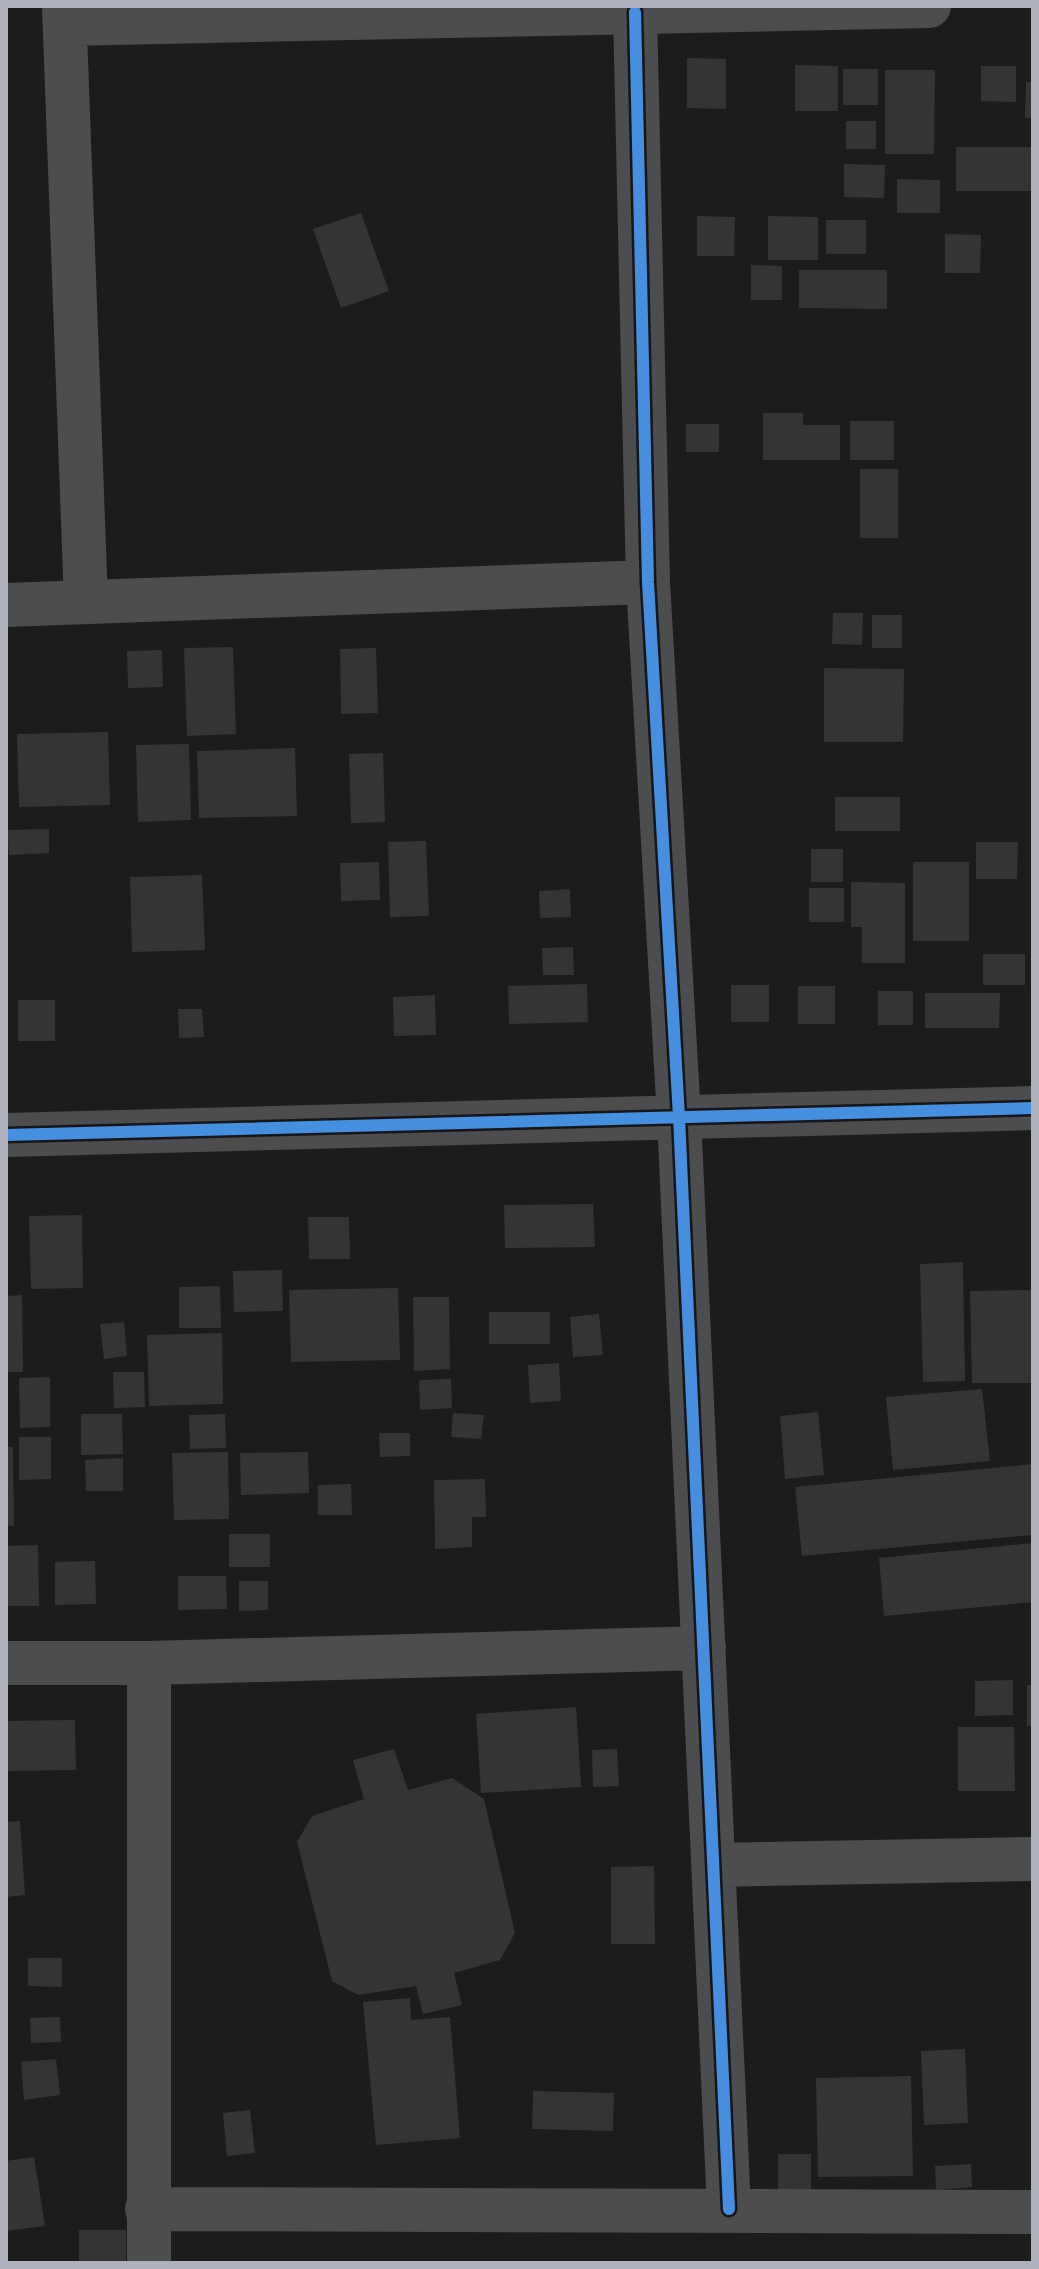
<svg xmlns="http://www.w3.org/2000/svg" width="1039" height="2269" font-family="Montserrat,sans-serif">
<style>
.building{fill:#343434}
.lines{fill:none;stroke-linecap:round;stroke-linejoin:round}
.minor{stroke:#4c4d4e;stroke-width:44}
.cycleway-casing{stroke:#161618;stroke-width:17}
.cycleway{stroke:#468fdf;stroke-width:12}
</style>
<rect width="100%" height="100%" fill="#1c1c1c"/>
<path class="building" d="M 687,58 L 726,59 L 726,109 L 687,108 Z
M 795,65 L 838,66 L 838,111 L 795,111 Z
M 981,66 L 1016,66 L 1016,102 L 981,101 Z
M 843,69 L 878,69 L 878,105 L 843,105 Z
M 885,70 L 935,70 L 934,154 L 885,154 Z
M 1026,82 L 1033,82 L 1033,118 L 1025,118 Z
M 846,121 L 876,121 L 876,149 L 846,149 Z
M 956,147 L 1033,147 L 1033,191 L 956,191 Z
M 844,164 L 885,165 L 884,198 L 844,197 Z
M 897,179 L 940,180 L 940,213 L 897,213 Z
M 361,213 L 389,291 L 341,308 L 313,229 Z
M 697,216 L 735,217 L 734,256 L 697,256 Z
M 768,216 L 818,217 L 818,260 L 768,260 Z
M 826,220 L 866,220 L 866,254 L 826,254 Z
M 945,234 L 981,235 L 980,273 L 945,273 Z
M 751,265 L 782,266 L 782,300 L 751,300 Z
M 799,270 L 887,270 L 887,309 L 799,308 Z
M 763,413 L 803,413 L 803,425 L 840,425 L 840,460 L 763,460 Z
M 850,421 L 894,421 L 894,460 L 850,460 Z
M 686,424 L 719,424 L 719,452 L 686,452 Z
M 860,469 L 898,469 L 898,538 L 860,538 Z
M 833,613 L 863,613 L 862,645 L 832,644 Z
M 872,615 L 902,615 L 902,648 L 872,648 Z
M 233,647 L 236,734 L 187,736 L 184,648 Z
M 376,648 L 378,713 L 341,714 L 340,649 Z
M 162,650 L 163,687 L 128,688 L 127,651 Z
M 824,668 L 904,669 L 903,742 L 824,742 Z
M 108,732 L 110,805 L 19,807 L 17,734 Z
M 189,744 L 191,820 L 138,822 L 136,745 Z
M 295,748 L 297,816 L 199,818 L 197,751 Z
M 383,753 L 385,822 L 351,823 L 349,754 Z
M 835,797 L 900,797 L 900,831 L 835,831 Z
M 49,829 L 49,853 L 9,855 L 7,830 Z
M 426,841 L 429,916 L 390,917 L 388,842 Z
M 976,842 L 1018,842 L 1017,879 L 976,879 Z
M 811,849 L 843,849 L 843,882 L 811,882 Z
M 379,862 L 380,900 L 341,901 L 340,863 Z
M 913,862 L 969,862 L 969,941 L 913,941 Z
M 202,875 L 205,950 L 132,952 L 130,877 Z
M 851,882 L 905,883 L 905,963 L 862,963 L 862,927 L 851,927 Z
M 809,888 L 844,888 L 844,922 L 809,922 Z
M 570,889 L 571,917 L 540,918 L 539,891 Z
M 573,947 L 574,975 L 543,975 L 542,948 Z
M 983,954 L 1025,954 L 1025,985 L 983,985 Z
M 587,984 L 588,1022 L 509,1024 L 508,986 Z
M 731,985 L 769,985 L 769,1022 L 731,1022 Z
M 798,986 L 835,986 L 835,1024 L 798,1024 Z
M 878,991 L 913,991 L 913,1025 L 878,1025 Z
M 925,993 L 1000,993 L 999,1028 L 925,1028 Z
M 435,995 L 436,1035 L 394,1036 L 393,997 Z
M 18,1000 L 55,1000 L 55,1041 L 18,1041 Z
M 178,1009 L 202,1009 L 204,1037 L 179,1038 Z
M 593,1204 L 595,1247 L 505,1248 L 504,1205 Z
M 82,1215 L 83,1288 L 31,1289 L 29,1216 Z
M 308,1217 L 349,1217 L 350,1259 L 309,1259 Z
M 963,1262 L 965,1381 L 923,1382 L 920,1264 Z
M 282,1270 L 283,1311 L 234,1312 L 233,1271 Z
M 220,1286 L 221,1328 L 179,1328 L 179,1287 Z
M 398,1288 L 400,1360 L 291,1362 L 289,1290 Z
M 1033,1290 L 1033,1383 L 972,1383 L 970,1291 Z
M 22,1295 L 23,1372 L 6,1372 L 6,1296 Z
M 413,1297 L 449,1297 L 450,1369 L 414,1371 Z
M 489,1312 L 550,1312 L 550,1344 L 489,1344 Z
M 599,1314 L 603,1355 L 573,1357 L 570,1317 Z
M 124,1322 L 127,1356 L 104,1359 L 100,1324 Z
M 222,1333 L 223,1404 L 149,1406 L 147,1335 Z
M 559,1363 L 561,1401 L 530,1403 L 528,1365 Z
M 113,1372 L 144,1372 L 145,1407 L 114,1408 Z
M 50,1377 L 50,1427 L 20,1428 L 19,1378 Z
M 451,1379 L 452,1408 L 420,1410 L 419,1380 Z
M 982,1389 L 990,1461 L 893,1470 L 886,1397 Z
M 818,1412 L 824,1475 L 785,1479 L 780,1416 Z
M 453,1413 L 484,1415 L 481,1439 L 451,1437 Z
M 81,1414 L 122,1414 L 123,1454 L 81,1455 Z
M 225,1414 L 226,1448 L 190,1449 L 189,1415 Z
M 379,1433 L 410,1433 L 410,1456 L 380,1457 Z
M 19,1437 L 51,1437 L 51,1479 L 19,1480 Z
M 6,1447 L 13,1447 L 14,1526 L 6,1526 Z
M 228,1452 L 229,1519 L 174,1520 L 172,1453 Z
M 308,1452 L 309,1493 L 241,1495 L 240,1453 Z
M 123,1458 L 123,1491 L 86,1491 L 85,1460 Z
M 1033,1464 L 1033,1535 L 802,1556 L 795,1487 Z
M 485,1479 L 486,1517 L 472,1517 L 472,1547 L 435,1549 L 434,1480 Z
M 351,1484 L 352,1515 L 318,1515 L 318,1485 Z
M 229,1534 L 270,1534 L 270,1567 L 229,1567 Z
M 1033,1543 L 1033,1602 L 884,1616 L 879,1558 Z
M 38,1545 L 39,1606 L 6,1606 L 6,1546 Z
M 95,1561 L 96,1604 L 55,1605 L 55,1562 Z
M 178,1576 L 226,1576 L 227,1609 L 178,1610 Z
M 239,1581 L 268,1581 L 268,1610 L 239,1611 Z
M 1013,1680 L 1013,1715 L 975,1716 L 975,1681 Z
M 1027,1685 L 1033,1685 L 1033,1726 L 1027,1726 Z
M 576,1707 L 581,1787 L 481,1793 L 476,1714 Z
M 75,1720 L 76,1770 L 6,1771 L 6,1721 Z
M 958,1727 L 1014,1727 L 1015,1791 L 958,1791 Z
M 394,1749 L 408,1790 L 452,1778 L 484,1799 L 515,1933 L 500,1960 L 454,1973 L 462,2005 L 423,2014 L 416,1986 L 358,1995 L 332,1981 L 297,1842 L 312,1816 L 364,1799 L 353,1760 Z
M 617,1749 L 619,1786 L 593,1787 L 592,1750 Z
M 20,1821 L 25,1895 L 6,1897 L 6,1822 Z
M 654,1866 L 655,1944 L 611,1944 L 611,1867 Z
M 28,1958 L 62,1958 L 62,1987 L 28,1986 Z
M 410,1998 L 411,2020 L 450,2017 L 460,2138 L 376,2145 L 363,2002 Z
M 60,2017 L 61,2042 L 31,2043 L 30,2018 Z
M 965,2049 L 968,2123 L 924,2125 L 921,2051 Z
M 56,2059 L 60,2095 L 24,2100 L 21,2062 Z
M 911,2076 L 913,2176 L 818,2177 L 816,2078 Z
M 533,2091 L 614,2093 L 613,2131 L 532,2129 Z
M 250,2110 L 255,2153 L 227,2156 L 223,2113 Z
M 778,2154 L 811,2154 L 811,2193 L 778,2193 Z
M 34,2157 L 45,2226 L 6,2231 L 6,2161 Z
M 971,2164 L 972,2187 L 936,2190 L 935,2166 Z
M 79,2230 L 126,2230 L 126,2263 L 79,2263 Z"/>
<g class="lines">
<path class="minor" d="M 64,6 L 86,602
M 635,12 L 648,582 L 679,1117 L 729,2209
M 65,24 L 929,6
M 6,605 L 648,582
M 6,1135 L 1033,1108
M 6,1663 L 149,1663 L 704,1648
M 149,1663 L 149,2263
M 714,1865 L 1033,1859
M 147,2209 L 1033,2212"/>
<defs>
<path id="cycleway" d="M 635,12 L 648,582 L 679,1117 L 729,2209
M 6,1135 L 1033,1108"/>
</defs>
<use href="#cycleway" class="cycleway-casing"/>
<use href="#cycleway" class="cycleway"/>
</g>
<rect width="1039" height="2269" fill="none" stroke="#aeb1bb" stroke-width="16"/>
</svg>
